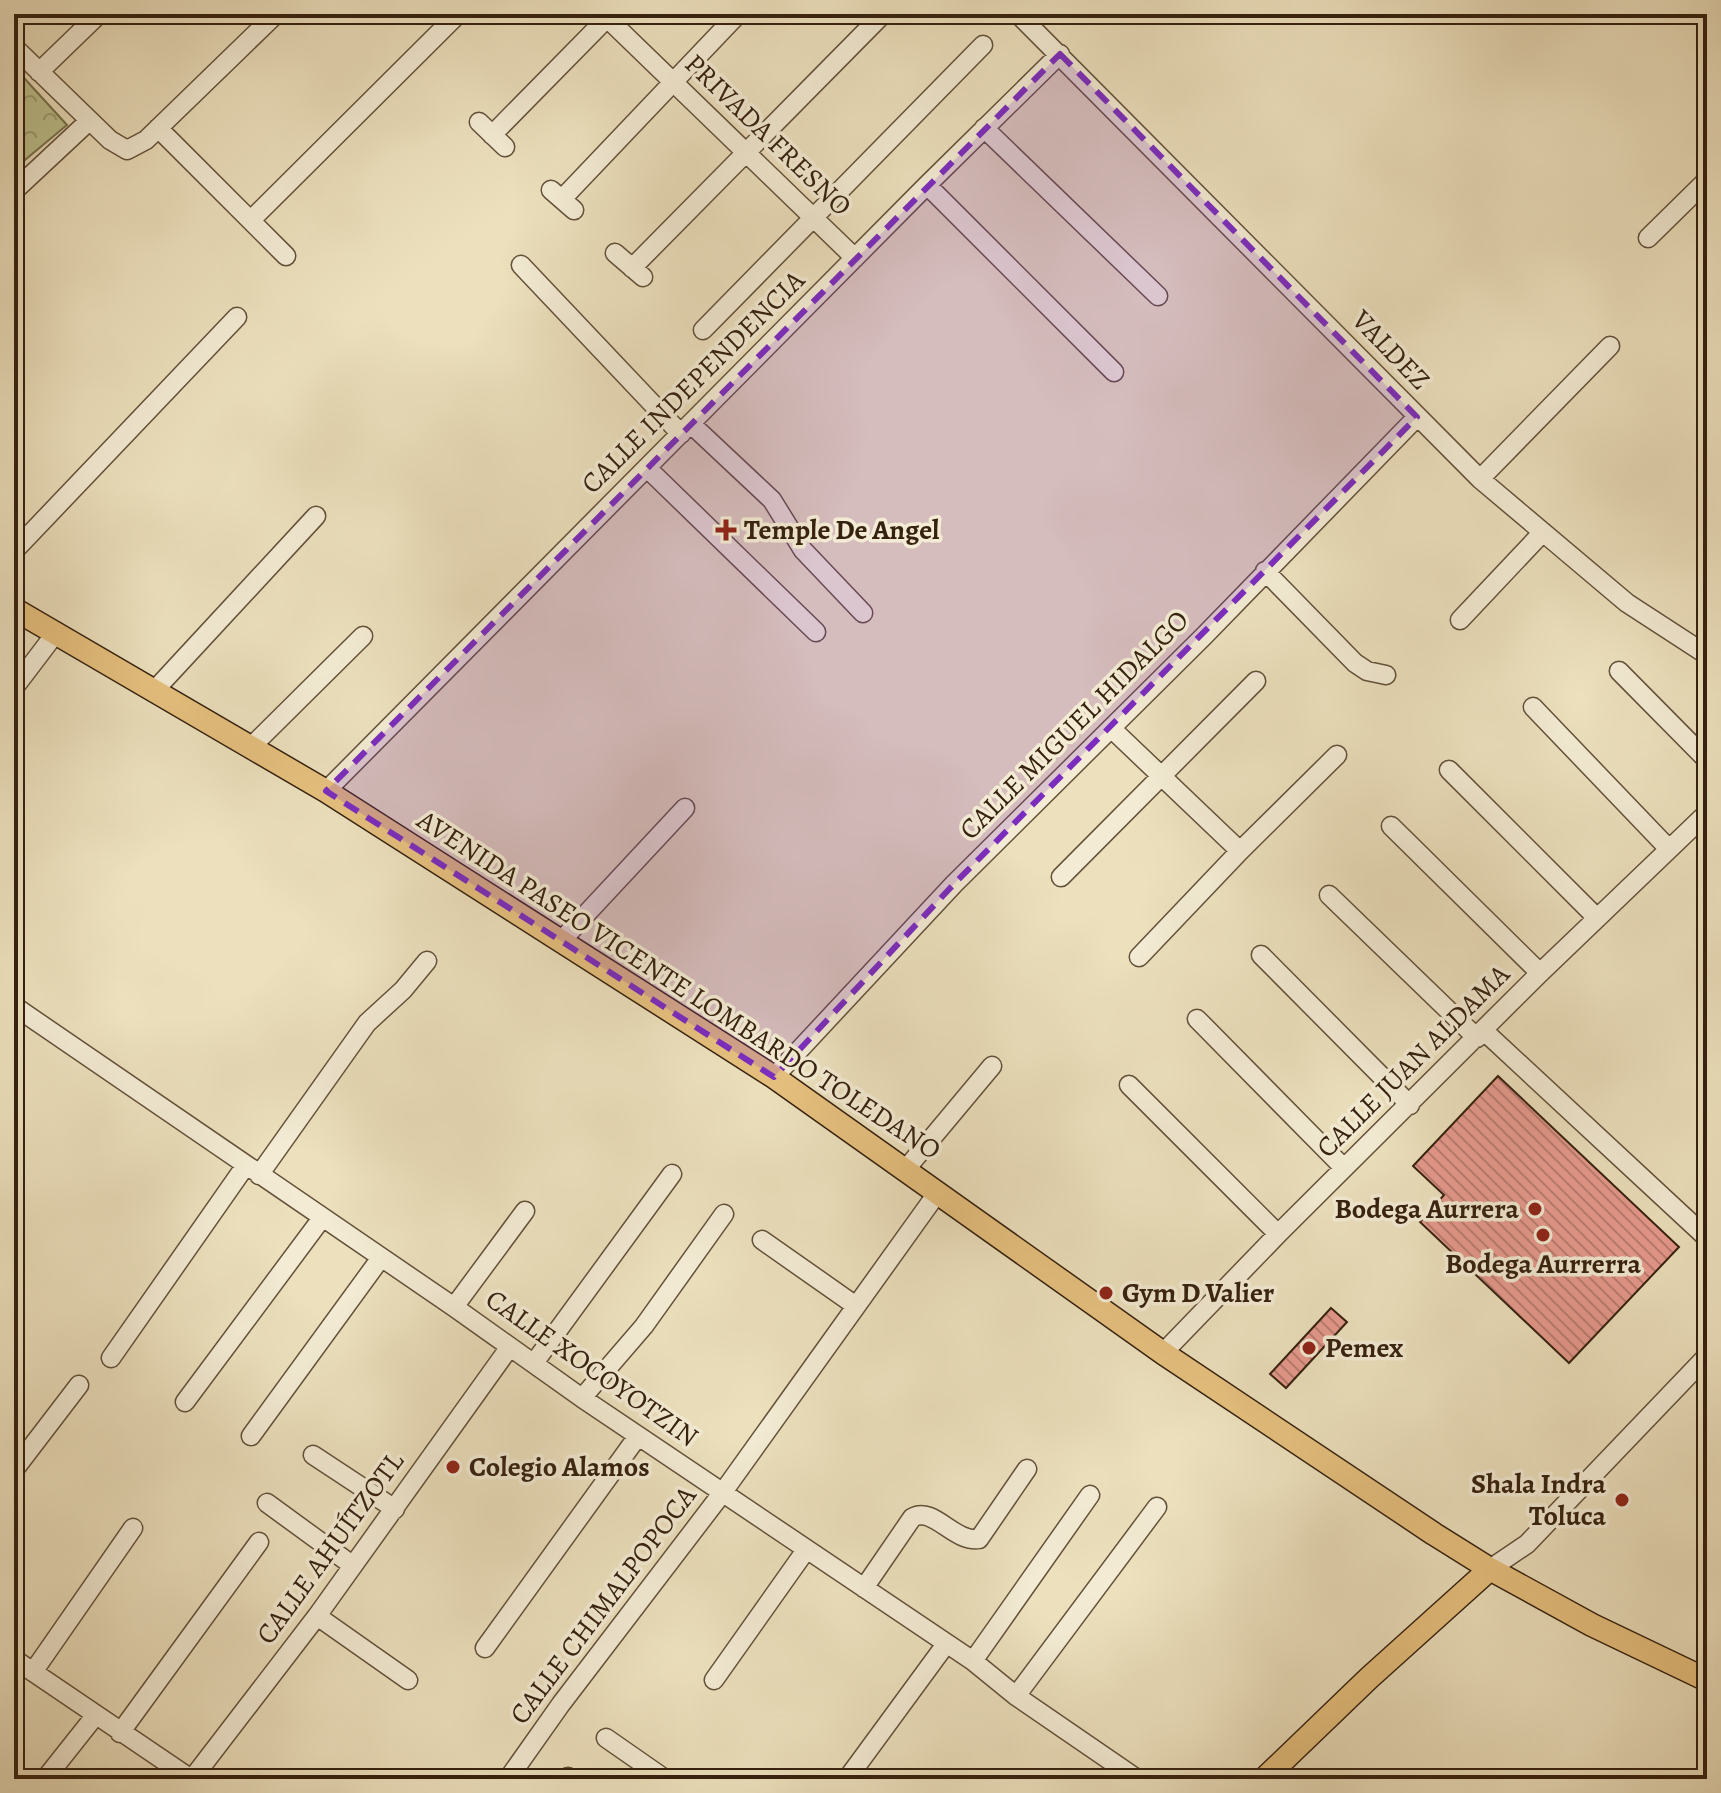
<svg xmlns="http://www.w3.org/2000/svg" width="1721" height="1793" font-family="Alegreya,serif">
<style>
.park{fill:url(#park-crowns);stroke:#78714e;stroke-width:2}
.building{fill:url(#building-back-hatch);stroke:#35210f;stroke-width:2}
.lines{fill:none;stroke-linecap:round;stroke-linejoin:round}
.minor-casing{stroke:#63513a;stroke-width:21}
.major-casing{stroke:#35210f;stroke-width:25}
.minor{stroke:#f3ebd4;stroke-width:18}
.major{stroke:#e6c07e;stroke-width:22}
.marked{fill:#7b2cbf;fill-opacity:0.2;stroke:#7b2cbf;stroke-width:6;stroke-dasharray:16 10;stroke-linejoin:round}
.poi-dot{fill:#8f2418;stroke:#f3ebd4;stroke-width:3}
.labels{text-anchor:middle;dominant-baseline:central;stroke-width:7;stroke-linejoin:round;paint-order:stroke}
.street-label{font-size:28px;fill:#35210f;stroke:#f3ebd4}
.poi-label{font-size:28px;font-weight:bold;fill:#35210f;stroke:#f3ebd4;text-anchor:start}
</style>
<defs>
<pattern id="park-crowns" width="20" height="18" patternUnits="userSpaceOnUse" patternTransform="scale(2)"><rect width="20" height="18" fill="#bcc18e"/><path d="M2 6a3 3 0 1 1 6 0M12 15a3 3 0 1 1 6 0" fill="none" stroke="#9a9c72"/></pattern>
<pattern id="building-back-hatch" width="6" height="6" patternUnits="userSpaceOnUse" patternTransform="scale(2)"><rect width="6" height="6" fill="#e79a8e"/><path d="M-1 5l2 2M0 0l6 6M5-1l2 2" fill="none" stroke="#bc7d72"/></pattern>
</defs>
<rect width="100%" height="100%" fill="#ece0bd"/>
<filter id="stains"><feTurbulence type="fractalNoise" baseFrequency=".0025" numOctaves="4"/><feColorMatrix values="0 0 0 0 .2 0 0 0 0 .09 0 0 0 0 .02 0 0 0 .5 -.17"/></filter>
<radialGradient id="worn" r=".72"><stop offset=".6" stop-color="#630" stop-opacity="0"/><stop offset="1" stop-color="#630" stop-opacity=".3"/></radialGradient>
<path class="park" d="M 14,67 L 67,125 L 14,169 Z"/>
<path class="building" d="M 1498,1076 L 1679,1247 L 1569,1363 L 1420,1222 L 1444,1195 L 1413,1166 Z
M 1331,1308 L 1347,1322 L 1286,1388 L 1270,1374 Z"/>
<g class="lines">
<defs>
<path id="minor" d="M 1018,14 L 1480,479 L 1627,603 L 1707,655
M 607,18 L 855,258
M 14,47 L 110,140 L 127,150 L 146,140 L 276,14
M 39,72 L 99,14
M 479,122 L 505,147
M 158,128 L 286,256
M 984,128 L 1158,296
M 492,135 L 611,14
M 927,185 L 1114,372
M 551,190 L 574,210
M 14,191 L 89,121
M 562,199 L 738,14
M 251,220 L 458,14
M 1648,238 L 1707,180
M 615,253 L 643,277
M 521,265 L 681,434
M 632,268 L 883,14
M 703,330 L 983,45
M 691,424 L 772,500 L 803,550 L 863,613
M 647,468 L 816,632
M 1480,479 L 1610,346
M 14,551 L 237,317
M 1265,571 L 1355,663 L 1367,671 L 1386,675
M 1460,620 L 1543,532
M 1619,671 L 1707,760
M 14,688 L 55,634
M 153,692 L 316,516
M 1533,707 L 1669,849
M 1111,728 L 1240,851
M 251,747 L 363,636
M 1449,770 L 1596,917
M 326,791 L 927,185 L 1060,54
M 1391,826 L 1540,973
M 1061,877 L 1256,681
M 1329,895 L 1477,1038
M 561,941 L 685,808
M 1261,955 L 1410,1105
M 1139,957 L 1240,851 L 1337,755
M 14,1006 L 454,1307 L 582,1398 L 973,1661 L 1016,1696 L 1137,1779
M 1197,1019 L 1344,1168
M 1484,1031 L 1707,1238
M 774,1077 L 954,884 L 1204,636 L 1417,417
M 1129,1085 L 1278,1234
M 906,1169 L 992,1066
M 259,1175 L 367,1023 L 403,990 L 427,961
M 762,1240 L 856,1306
M 454,1307 L 525,1211
M 1163,1353 L 1278,1234 L 1540,973 L 1707,813
M 111,1358 L 246,1165
M 534,1363 L 672,1174
M 582,1398 L 644,1326 L 724,1214
M 185,1402 L 322,1218
M 251,1436 L 380,1259
M 313,1455 L 395,1509
M 14,1470 L 79,1385
M 267,1503 L 352,1565
M 1490,1569 L 1527,1544 L 1707,1356
M 864,1588 L 912,1518 C 933,1505 954,1543 979,1539 L 1027,1469
M 317,1616 L 408,1680
M 485,1648 L 638,1436
M 14,1659 L 191,1779
M 973,1661 L 1090,1495
M 33,1672 L 133,1528
M 714,1680 L 806,1550
M 1016,1696 L 1157,1507
M 120,1733 L 259,1542
M 606,1738 L 665,1779
M 45,1779 L 95,1716
M 192,1779 L 317,1616 L 509,1348
M 508,1779 L 561,1704 L 723,1492 L 938,1192
M 566,1779 L 568,1777
M 847,1779 L 946,1644"/>
<path id="major" d="M 14,609 L 326,791 L 774,1077 L 1163,1353 L 1434,1534 L 1490,1569 L 1592,1625 L 1707,1680
M 1264,1779 L 1369,1678 L 1490,1569"/>
</defs>
<use href="#minor" class="minor-casing"/>
<use href="#major" class="major-casing"/>
<use href="#minor" class="minor"/>
<use href="#major" class="major"/>
</g>
<path class="marked" d="M 1060,54 L 1417,417 L 954,884 L 774,1077 L 326,791 Z"/>
<g class="poi-dot">
<path d="M722 518h8v8h8v8h-8v8h-8v-8h-8v-8h8z"/>
<circle cx="1535" cy="1209" r="8"/>
<circle cx="1543" cy="1235" r="8"/>
<circle cx="1106" cy="1293" r="8"/>
<circle cx="1309" cy="1348" r="8"/>
<circle cx="453" cy="1467" r="8"/>
<circle cx="1622" cy="1500" r="8"/>
</g>
<g class="labels">
<g class="street-label">
<text transform="translate(768 135) rotate(44)">PRIVADA FRESNO</text>
<text transform="translate(1391 350) rotate(46)">VALDEZ</text>
<text transform="translate(693 382) rotate(-45)">CALLE INDEPENDENCIA</text>
<text transform="translate(1074 725) rotate(-45)">CALLE MIGUEL HIDALGO</text>
<text transform="translate(679 985) rotate(33)">AVENIDA PASEO VICENTE LOMBARDO TOLEDANO</text>
<text transform="translate(1413 1061) rotate(-45)">CALLE JUAN ALDAMA</text>
<text transform="translate(592 1368) rotate(35)">CALLE XOCOYOTZIN</text>
<text transform="translate(330 1548) rotate(-54)">CALLE AHUÍTZOTL</text>
<text transform="translate(603 1605) rotate(-53)">CALLE CHIMALPOPOCA</text>
</g>
<g class="poi-label">
<text x="744" y="530">Temple De Angel</text>
<text x="1519" y="1209" text-anchor="end">Bodega Aurrera</text>
<text x="1543" y="1264" text-anchor="middle">Bodega Aurrerra</text>
<text x="1122" y="1293">Gym D Valier</text>
<text x="1325" y="1348">Pemex</text>
<text x="469" y="1467">Colegio Alamos</text>
<text x="1606" y="1484" text-anchor="end">Shala Indra<tspan x="1606" dy="32">Toluca</tspan></text>
</g>
</g>
<rect width="1721" height="1793" fill="none" stroke="#ece0bd" stroke-width="48"/>
<rect x="16" y="16" width="1689" height="1761" fill="none" stroke="#35210f" stroke-width="4"/>
<rect x="24" y="24" width="1673" height="1745" fill="none" stroke="#35210f" stroke-width="2"/>
<rect width="100%" height="100%" filter="url(#stains)"/>
<rect width="100%" height="100%" fill="url(#worn)"/>
</svg>
